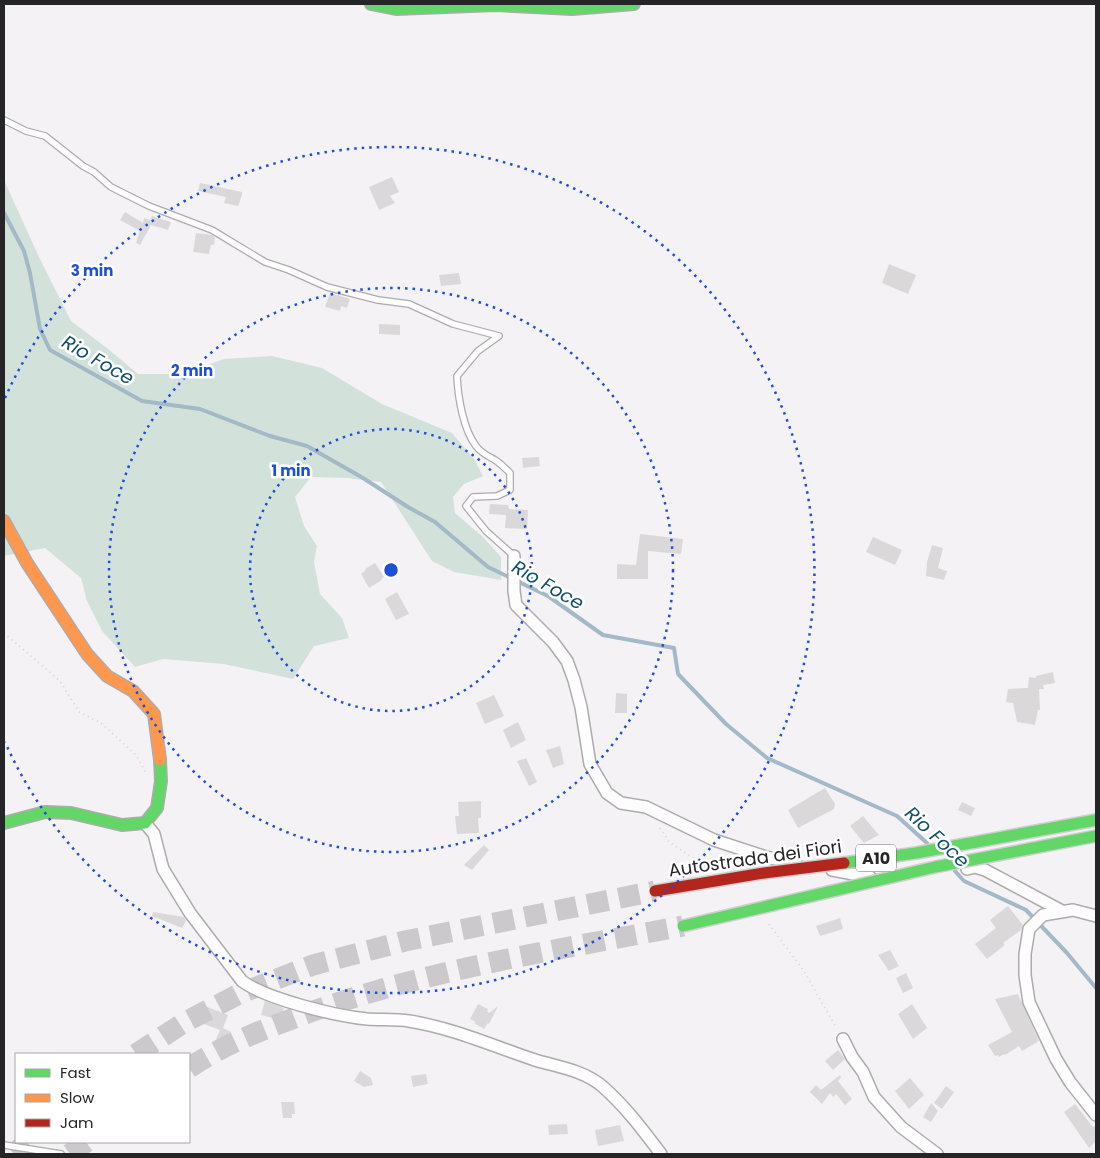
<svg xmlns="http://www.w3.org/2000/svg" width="1100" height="1158" font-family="Poppins,sans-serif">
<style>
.green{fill:#d2e2db}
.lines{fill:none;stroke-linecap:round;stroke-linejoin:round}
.stream{stroke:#a3b9c7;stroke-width:4}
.building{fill:#dbd8da}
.highway-tunnel{stroke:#cbc9cc;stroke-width:21;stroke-dasharray:21 11;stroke-linecap:butt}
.lane-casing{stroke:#adabad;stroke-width:8}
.street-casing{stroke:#adabad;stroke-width:14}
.fast-casing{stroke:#adabad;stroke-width:14}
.slow-casing{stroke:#adabad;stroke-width:14}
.path{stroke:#d5d4d6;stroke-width:2;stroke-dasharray:1 4;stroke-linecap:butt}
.lane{stroke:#fefdfe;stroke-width:5.5}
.street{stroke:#fefdfe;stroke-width:11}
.fast{stroke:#63d668;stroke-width:11}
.slow{stroke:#ff974d;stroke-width:11}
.fast-bridge-casing{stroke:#cfced0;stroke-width:14;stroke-linecap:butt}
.jam-bridge-casing{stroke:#cfced0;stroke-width:14;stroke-linecap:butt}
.fast-bridge{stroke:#63d668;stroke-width:11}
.jam-bridge{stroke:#b3261e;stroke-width:11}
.ring{fill:none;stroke:#1d4ed8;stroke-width:2.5;stroke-dasharray:2.5 5}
.labels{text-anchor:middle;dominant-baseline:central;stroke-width:5;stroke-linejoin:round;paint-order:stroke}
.shield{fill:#fff;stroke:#666667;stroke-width:1}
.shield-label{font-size:16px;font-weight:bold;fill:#252426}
.street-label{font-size:18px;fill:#252426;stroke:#fff}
.water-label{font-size:19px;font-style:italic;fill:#0f4f69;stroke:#fff}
.centre{fill:#1d4ed8;stroke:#fff;stroke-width:2.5}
.ring-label{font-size:15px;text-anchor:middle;font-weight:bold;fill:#1d4ed8;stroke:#fff;stroke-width:5;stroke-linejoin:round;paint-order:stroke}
</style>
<rect width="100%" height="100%" fill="#f5f2f6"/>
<path class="green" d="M 4,180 L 39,257 L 71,321 L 107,348 L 138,374 L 182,374 L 224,359 L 272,356 L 322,368 L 382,404 L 452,433 L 475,460 L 483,476 L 464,484 L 453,497 L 455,513 L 483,537 L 501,557 L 501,580 L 454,572 L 432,561 L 381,482 L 346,478 L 311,477 L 295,497 L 304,526 L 317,546 L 314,562 L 320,594 L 342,618 L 349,638 L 314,646 L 293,679 L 224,664 L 163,659 L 135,667 L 102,631 L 87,601 L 81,578 L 45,548 L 4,556 Z"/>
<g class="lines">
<path class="stream" d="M 4,213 L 24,251 L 30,273 L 40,329 L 50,350 L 142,401 L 200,409 L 270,436 L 307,446 L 363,478 L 408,507 L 435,522 L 488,567 L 548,596 L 603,635 L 674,648 L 678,674 L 726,724 L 767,758 L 897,816 L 927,843
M 955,871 L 964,881 L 1026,910 L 1067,953 L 1096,988"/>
</g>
<path class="building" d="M 392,177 L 399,192 L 390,196 L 395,203 L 379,210 L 369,187 Z
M 200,183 L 242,192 L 242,195 L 238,206 L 224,203 L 226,197 L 198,191 Z
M 125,212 L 143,223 L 144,218 L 150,220 L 152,216 L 171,222 L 168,230 L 151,225 L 140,245 L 136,243 L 140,231 L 120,220 Z
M 196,233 L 212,235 L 215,238 L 214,245 L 211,245 L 209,254 L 193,252 Z
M 889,264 L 916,275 L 908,294 L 882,283 Z
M 459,273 L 461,284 L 441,286 L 439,275 Z
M 330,293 L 350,299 L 347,308 L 341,306 L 340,311 L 325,307 Z
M 379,324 L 400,325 L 400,335 L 379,334 Z
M 539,457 L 540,466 L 523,468 L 522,458 Z
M 490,504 L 508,505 L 509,509 L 528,510 L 527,529 L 505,528 L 506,515 L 489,514 Z
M 640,534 L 683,539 L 681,554 L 648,551 L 648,579 L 617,579 L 617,564 L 636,565 Z
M 873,537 L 902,550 L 895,565 L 866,552 Z
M 932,545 L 943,548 L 938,568 L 947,571 L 944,580 L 926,576 L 927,562 Z
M 375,563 L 384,577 L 381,579 L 382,580 L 369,588 L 361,574 L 366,570 L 365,569 Z
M 397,592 L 409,614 L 396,620 L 385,599 Z
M 1053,672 L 1055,683 L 1043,685 L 1044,689 L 1039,689 L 1040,710 L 1038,710 L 1035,725 L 1017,722 L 1013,703 L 1006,702 L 1008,689 L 1028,688 L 1029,677 L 1036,678 L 1036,676 Z
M 616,693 L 627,694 L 627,713 L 615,713 Z
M 494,695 L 504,716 L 485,724 L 476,703 Z
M 518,722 L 526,740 L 511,748 L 503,730 Z
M 560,746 L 564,764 L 553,768 L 546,750 Z
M 526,758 L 537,782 L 529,786 L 517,761 Z
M 825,788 L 835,804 L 834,809 L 798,828 L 788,810 Z
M 481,801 L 481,818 L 478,818 L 479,833 L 457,834 L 455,816 L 459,816 L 458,802 Z
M 962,802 L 975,808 L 971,816 L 958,810 Z
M 863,816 L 879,835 L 864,843 L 850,826 Z
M 484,845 L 489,850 L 472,870 L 464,865 Z
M 1008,906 L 1023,925 L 1021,930 L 1003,943 L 1005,945 L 987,959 L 975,944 L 996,928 L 990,920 Z
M 153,912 L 184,917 L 186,921 L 182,928 L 152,916 Z
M 840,918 L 843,929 L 820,936 L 816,926 Z
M 890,950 L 899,966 L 889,971 L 878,955 Z
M 906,973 L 913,988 L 903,993 L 896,978 Z
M 1018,994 L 1039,1041 L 1022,1051 L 1019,1046 L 1005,1055 L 1004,1054 L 999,1057 L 998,1055 L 995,1056 L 988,1045 L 1012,1032 L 995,999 Z
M 265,1001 L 284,1008 L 280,1020 L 261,1015 Z
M 478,1004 L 488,1009 L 487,1011 L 489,1013 L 498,1006 L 489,1024 L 488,1023 L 484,1029 L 474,1023 L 476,1022 L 470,1019 Z
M 912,1004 L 927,1028 L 913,1039 L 898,1014 Z
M 202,1005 L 228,1015 L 223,1028 L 231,1032 L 225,1044 L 216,1039 L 220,1030 L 196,1021 Z
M 838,1050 L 845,1059 L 833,1070 L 825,1061 Z
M 360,1071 L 371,1078 L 373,1085 L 364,1087 L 354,1081 Z
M 426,1074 L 428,1084 L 413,1087 L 411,1076 Z
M 840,1075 L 841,1077 L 838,1081 L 852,1099 L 845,1105 L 836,1094 L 833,1097 L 830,1093 L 822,1104 L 810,1092 L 816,1085 L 821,1090 Z
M 910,1078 L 924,1095 L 909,1109 L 895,1091 Z
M 946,1086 L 954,1092 L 942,1109 L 934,1103 Z
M 281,1102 L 294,1102 L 295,1114 L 292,1114 L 292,1118 L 283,1118 Z
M 931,1103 L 938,1111 L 931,1122 L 923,1117 Z
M 1075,1104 L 1093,1127 L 1096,1125 L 1096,1141 L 1089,1148 L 1064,1112 Z
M 567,1124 L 568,1134 L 549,1135 L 548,1125 Z
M 620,1125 L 624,1141 L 598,1146 L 595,1130 Z"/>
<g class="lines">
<path class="highway-tunnel" d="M 136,1054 L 185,1022 L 241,993 L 313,965 L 405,941 L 655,891
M 189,1068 C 220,1047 256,1032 292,1019 C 417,971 551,951 683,926
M 14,1154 L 27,1142
M 70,1154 L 86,1142"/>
<defs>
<path id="lane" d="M 4,120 L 26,131 L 45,136 L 83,166 L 94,172 L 111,187 L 149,206 L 212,230 L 265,262 L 289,270 L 327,287 L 378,300 L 409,304 L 453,324 L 499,336 L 478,351 L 457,376 C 458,397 463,429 476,446 C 481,453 488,456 495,460 C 500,463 505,468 510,473 L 510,490 L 497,496 L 473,497 L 466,506 L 486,531 L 514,556
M 4,1145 L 61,1154"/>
<path id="street" d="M 514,556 L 514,591 L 516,605 L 553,642 L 567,661 L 574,680 L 581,707 L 590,764 L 607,793 L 621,803 L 646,807 L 714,840 L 766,857 L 796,863
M 145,823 L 154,834 L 163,869 L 190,913 L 242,981 C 266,999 336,1016 367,1019 C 381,1020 395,1019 409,1021 C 453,1028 493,1046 535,1060 C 558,1067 583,1070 602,1086 C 625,1106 643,1130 661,1154
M 967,869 L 975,867 L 985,870 L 1062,911
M 832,870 L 870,877
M 1096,916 L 1073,910 L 1043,915 L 1029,929 L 1025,954 L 1025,975 L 1029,1002 L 1056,1059 L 1070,1082 L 1096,1115
M 843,1039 L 852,1057 L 863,1072 L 874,1097 L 901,1127 L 937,1154"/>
<path id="fast" d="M 371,4 L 396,9 L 496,5 L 572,9 L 634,4
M 4,823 L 45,812 L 71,813 L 122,825 L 145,823 L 157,808 L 161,781 L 160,760"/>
<path id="slow" d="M 4,521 L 27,563 L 87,654 L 107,676 L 133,691 L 154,714 L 160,760"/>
</defs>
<use href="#lane" class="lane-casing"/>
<use href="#street" class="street-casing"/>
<use href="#fast" class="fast-casing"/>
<use href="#slow" class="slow-casing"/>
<path class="path" d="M 4,633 L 60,681 L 79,712 L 101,723 L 136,755 L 146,773
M 660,828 L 669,842 L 705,866
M 769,924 L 804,971 L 837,1029"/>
<use href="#lane" class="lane"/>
<use href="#street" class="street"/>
<use href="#fast" class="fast"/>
<use href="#slow" class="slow"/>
<defs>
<path id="fast-bridge" d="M 844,863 L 916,853 L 1096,820
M 683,926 L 935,867 L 1096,836"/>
<path id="jam-bridge" d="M 655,891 L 764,873 L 844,863"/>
</defs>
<use href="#fast-bridge" class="fast-bridge-casing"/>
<use href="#jam-bridge" class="jam-bridge-casing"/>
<use href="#fast-bridge" class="fast-bridge"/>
<use href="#jam-bridge" class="jam-bridge"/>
</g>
<g class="ring">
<circle cx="391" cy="570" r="141"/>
<circle cx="391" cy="570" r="282"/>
<path d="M5 398A423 423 0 1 1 5 742"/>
</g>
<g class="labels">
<rect class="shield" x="856" y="844.5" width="40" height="27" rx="4"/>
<g class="shield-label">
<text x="876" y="858">A10</text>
</g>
<g class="street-label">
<text transform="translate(755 858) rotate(-8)">Autostrada dei Fiori</text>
</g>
<g class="water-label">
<text transform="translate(98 360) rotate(30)">Rio Foce</text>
<text transform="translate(548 585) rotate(30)">Rio Foce</text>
<text transform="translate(937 837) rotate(43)">Rio Foce</text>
</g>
</g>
<circle cx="391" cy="570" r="8" class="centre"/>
<g class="ring-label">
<text x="92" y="276">3 min</text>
<text x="192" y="376">2 min</text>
<text x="291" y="476">1 min</text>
</g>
<rect width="1100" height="1158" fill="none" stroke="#252426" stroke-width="10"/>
<rect x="15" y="1053" width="175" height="90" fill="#ffffff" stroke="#a8a7a8"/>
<rect x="25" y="1069" width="25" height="8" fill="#63d668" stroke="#a8a7a8"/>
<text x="60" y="1078" font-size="15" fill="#252426">Fast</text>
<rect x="25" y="1094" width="25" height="8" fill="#ff974d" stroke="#a8a7a8"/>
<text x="60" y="1103" font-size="15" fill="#252426">Slow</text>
<rect x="25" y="1119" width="25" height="8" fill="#b3261e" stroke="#a8a7a8"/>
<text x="60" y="1128" font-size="15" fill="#252426">Jam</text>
</svg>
